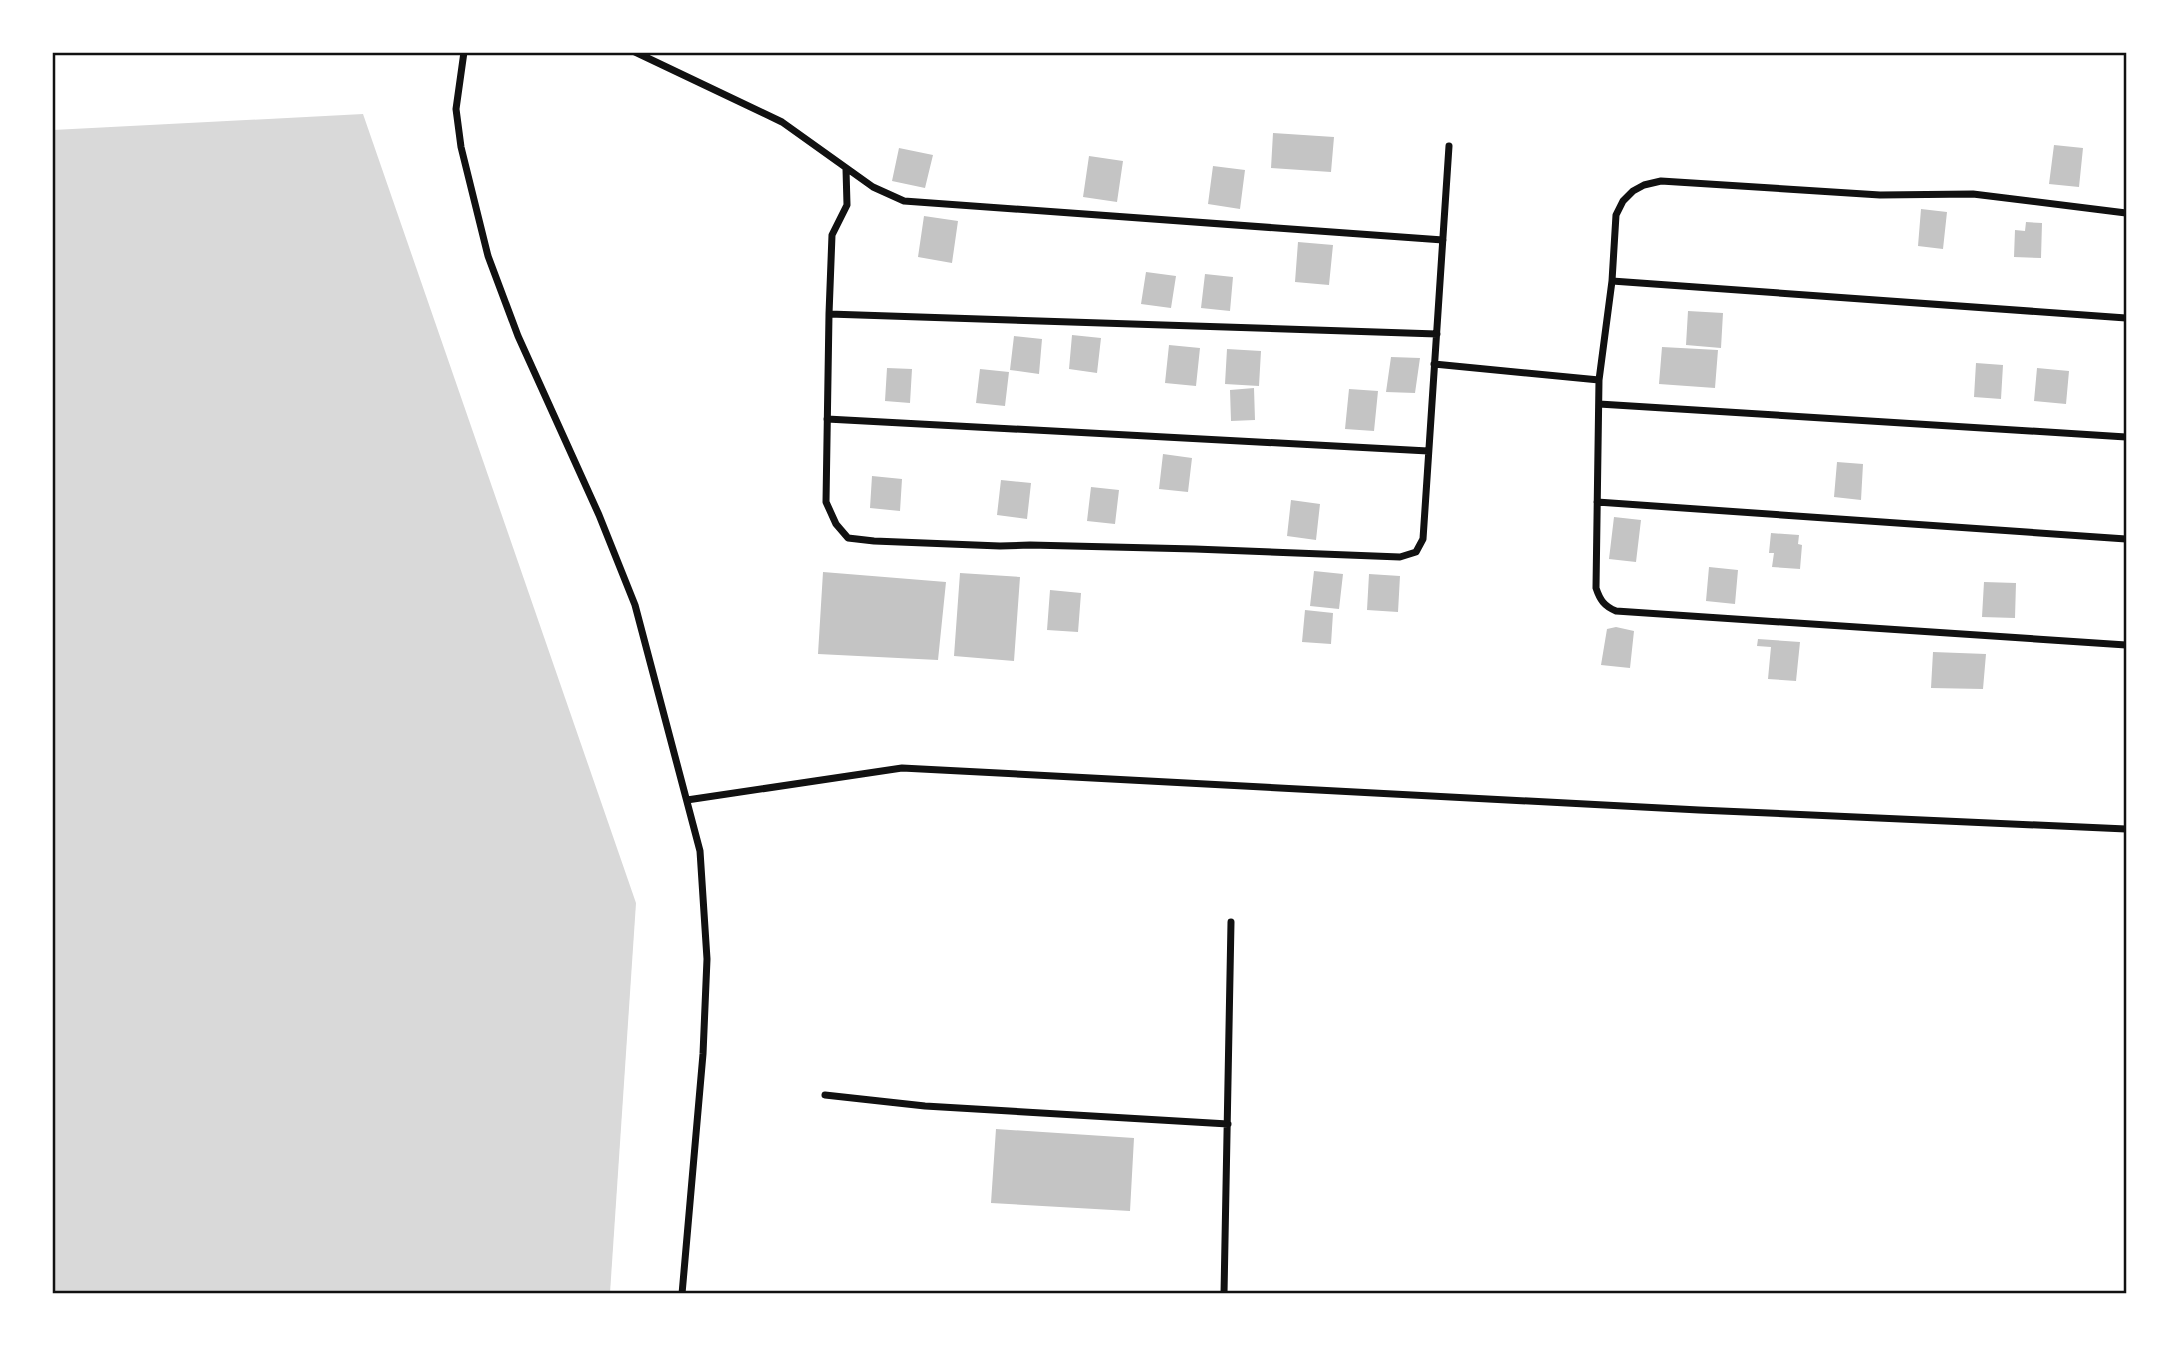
<svg xmlns="http://www.w3.org/2000/svg" width="2179" height="1346" font-family="Ubuntu,sans-serif">
<style>
.water{fill:#d9d9d9}
.building{fill:#c4c4c4}
.lines{fill:none;stroke-linecap:round;stroke-linejoin:round}
.minor{stroke:#111;stroke-width:7}
.neatline{fill:none;stroke:#111;stroke-width:2.5}
</style>
<rect width="100%" height="100%" fill="#fff"/>
<path class="water" d="M 363,114 L 636,903 L 610,1293 L 53,1293 L 53,130 Z"/>
<path class="building" d="M 1273,133 L 1334,137 L 1331,172 L 1271,168 Z
M 2054,145 L 2083,148 L 2079,187 L 2049,184 Z
M 899,148 L 933,155 L 925,188 L 892,181 Z
M 1089,156 L 1123,161 L 1117,202 L 1083,197 Z
M 1213,166 L 1245,170 L 1240,209 L 1208,204 Z
M 1921,209 L 1947,212 L 1943,249 L 1918,246 Z
M 924,216 L 958,221 L 952,263 L 918,257 Z
M 2026,222 L 2042,223 L 2041,258 L 2014,257 L 2015,230 L 2025,231 Z
M 1298,242 L 1333,245 L 1329,285 L 1295,282 Z
M 1146,272 L 1176,276 L 1171,308 L 1141,304 Z
M 1205,274 L 1233,277 L 1230,311 L 1201,308 Z
M 1688,311 L 1723,313 L 1721,348 L 1686,345 Z
M 1072,335 L 1101,338 L 1097,373 L 1069,369 Z
M 1014,336 L 1042,339 L 1039,374 L 1010,370 Z
M 1169,345 L 1200,348 L 1196,386 L 1165,383 Z
M 1662,347 L 1718,350 L 1715,388 L 1659,384 Z
M 1227,349 L 1261,351 L 1259,386 L 1225,384 Z
M 1391,357 L 1420,358 L 1415,393 L 1386,392 Z
M 1976,363 L 2003,365 L 2001,399 L 1974,397 Z
M 887,368 L 912,369 L 910,403 L 885,401 Z
M 2037,368 L 2069,371 L 2066,404 L 2034,401 Z
M 980,369 L 1009,372 L 1005,406 L 976,403 Z
M 1254,388 L 1255,420 L 1231,421 L 1230,390 Z
M 1349,389 L 1378,391 L 1374,431 L 1345,429 Z
M 1163,454 L 1192,458 L 1188,492 L 1159,489 Z
M 1837,462 L 1863,464 L 1861,500 L 1834,497 Z
M 872,476 L 902,479 L 900,511 L 870,508 Z
M 1001,480 L 1031,483 L 1027,519 L 997,515 Z
M 1091,487 L 1119,490 L 1115,524 L 1087,521 Z
M 1291,500 L 1320,504 L 1316,540 L 1287,536 Z
M 1614,517 L 1641,520 L 1636,562 L 1609,559 Z
M 1771,533 L 1799,535 L 1798,544 L 1802,545 L 1800,569 L 1772,567 L 1774,553 L 1769,553 Z
M 1709,567 L 1738,570 L 1735,604 L 1706,601 Z
M 1314,571 L 1343,574 L 1339,609 L 1310,606 Z
M 823,572 L 946,582 L 938,660 L 818,654 Z
M 960,573 L 1020,577 L 1014,661 L 954,656 Z
M 1369,574 L 1400,576 L 1398,612 L 1367,610 Z
M 1984,582 L 2016,583 L 2015,618 L 1982,617 Z
M 1050,590 L 1081,593 L 1078,632 L 1047,630 Z
M 1305,610 L 1333,613 L 1331,644 L 1302,642 Z
M 1616,627 L 1634,631 L 1630,668 L 1601,665 L 1607,629 Z
M 1758,639 L 1800,642 L 1796,681 L 1768,679 L 1771,647 L 1757,646 Z
M 1933,652 L 1986,654 L 1983,689 L 1931,688 Z
M 996,1129 L 1134,1138 L 1130,1211 L 991,1203 Z"/>
<g class="lines">
<path class="minor" d="M 464,52 L 456,109 L 461,147 L 488,256 L 518,336 L 599,515 L 635,605 L 700,851 L 707,959 L 703,1054 L 682,1294
M 635,52 L 782,122 L 873,187 L 904,201 L 1443,240
M 846,169 L 847,205 L 832,235 L 829,314 L 826,502 L 836,524 L 848,538 L 874,541 L 1000,546 L 1030,545 L 1195,549 L 1400,557 L 1416,552 L 1423,539 L 1449,146
M 2126,213 L 1973,194 L 1880,195 L 1661,181 L 1644,185 L 1633,191 L 1623,201 L 1616,215 L 1612,281 L 1599,380 L 1596,588 C 1600,600 1604,606 1616,611 L 2126,645
M 1612,281 L 2126,318
M 829,314 L 1437,334
M 1434,364 L 1599,380
M 1599,404 L 2126,437
M 827,419 L 1428,451
M 1597,502 L 2126,539
M 687,800 L 902,768 L 1699,810 L 2126,829
M 825,1095 L 925,1106 L 1228,1124
M 1224,1294 L 1231,922"/>
</g>
<rect width="2179" height="1346" fill="none" stroke="#ffffff" stroke-width="108"/>
<rect x="54" y="54" width="2071" height="1238" class="neatline"/>
</svg>
